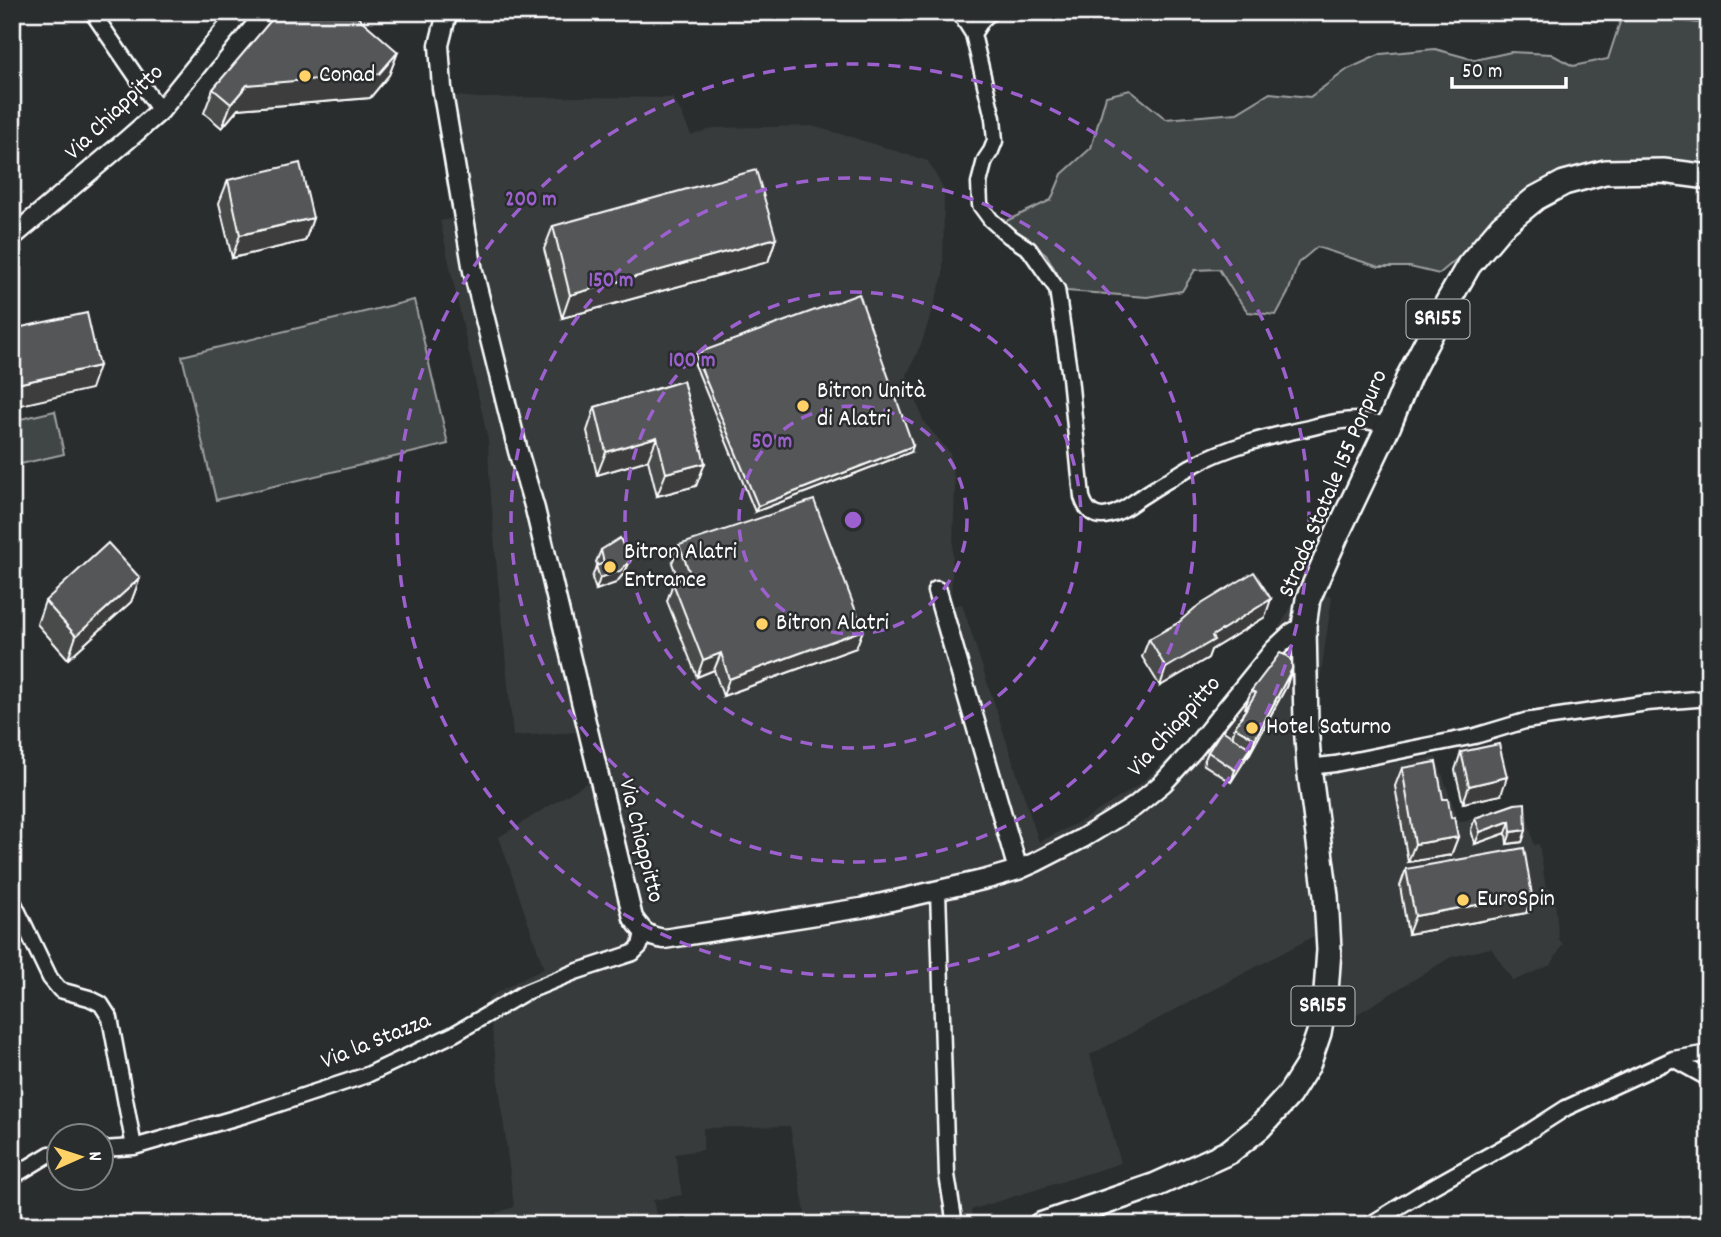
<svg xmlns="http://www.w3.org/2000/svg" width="1721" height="1237" font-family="Dekko,sans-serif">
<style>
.built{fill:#373a3b}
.green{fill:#414445;stroke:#a0a2a2;stroke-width:2}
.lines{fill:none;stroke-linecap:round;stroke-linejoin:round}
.minor-casing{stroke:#fff;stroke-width:19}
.tertiary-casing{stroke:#fff;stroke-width:23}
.primary-casing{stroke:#fff;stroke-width:28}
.minor{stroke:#2a2d2e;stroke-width:14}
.tertiary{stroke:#2a2d2e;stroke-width:18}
.primary{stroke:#2a2d2e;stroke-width:23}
.wall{fill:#494b4c;stroke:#fff;stroke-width:2}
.shaded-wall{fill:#3c3d3e;stroke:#fff;stroke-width:2}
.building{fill:#555758;stroke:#fff;stroke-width:2}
.ring{fill:none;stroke:#9c61cf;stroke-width:3.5;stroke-dasharray:12 9}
.poi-dot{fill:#ffd166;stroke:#2a2d2e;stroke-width:2.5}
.labels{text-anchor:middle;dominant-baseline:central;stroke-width:5;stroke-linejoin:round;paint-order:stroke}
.shield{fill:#2a2d2e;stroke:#bfc0c0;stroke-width:2}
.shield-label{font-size:23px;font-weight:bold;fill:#fff}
.poi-label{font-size:24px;fill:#fff;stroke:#2a2d2e;text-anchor:start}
.street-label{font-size:24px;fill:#fff;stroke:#2a2d2e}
.centre{fill:#9c61cf;stroke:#2a2d2e;stroke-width:3.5}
.ring-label{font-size:21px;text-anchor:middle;font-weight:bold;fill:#9c61cf;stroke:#2a2d2e;stroke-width:5;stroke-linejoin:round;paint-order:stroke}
</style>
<rect width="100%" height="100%" fill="#2a2d2e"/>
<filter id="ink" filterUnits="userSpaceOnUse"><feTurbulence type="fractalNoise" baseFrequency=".0143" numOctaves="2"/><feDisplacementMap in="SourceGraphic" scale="14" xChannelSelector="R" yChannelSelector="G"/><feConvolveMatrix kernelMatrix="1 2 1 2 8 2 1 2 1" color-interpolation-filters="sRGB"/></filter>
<g filter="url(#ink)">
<path class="built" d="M 433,94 L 478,98 L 586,97 L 672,98 L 680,110 L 691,135 L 714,128 L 812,126 L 848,136 L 928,161 L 944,190 L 943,276 L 922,342 L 907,375 L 924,422 L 950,453 L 955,485 L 951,606 L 962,604 L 1039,842 L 1083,820 L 1125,794 L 1141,783 L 1182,746 L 1274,636 L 1303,587 L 1332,597 L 1320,680 L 1317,720 L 1322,773 L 1436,757 L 1459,822 L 1525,806 L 1534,845 L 1539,844 L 1546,888 L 1554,890 L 1559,940 L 1563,944 L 1551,965 L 1513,981 L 1491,948 L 1451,957 L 1341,1024 L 1340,956 L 1337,924 L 1090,1055 L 1121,1163 L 971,1210 L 974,1225 L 807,1225 L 790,1126 L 703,1128 L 703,1150 L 675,1154 L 682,1195 L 653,1200 L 658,1225 L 498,1225 L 496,1213 L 514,1207 L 488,998 L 516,982 L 544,969 L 499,837 L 591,780 L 578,732 L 513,736 L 496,560 L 489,472 L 488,440 L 440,221 L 451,219 Z"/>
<path class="green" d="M 1704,12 L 1709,12 L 1709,166 L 1595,166 L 1476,243 L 1439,274 L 1410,267 L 1379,267 L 1317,247 L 1298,263 L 1288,293 L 1276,315 L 1248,312 L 1233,292 L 1219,269 L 1195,270 L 1182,291 L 1147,297 L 1067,291 L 1046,254 L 1004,222 L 1051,200 L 1062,174 L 1091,148 L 1106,96 L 1130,90 L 1166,119 L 1237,113 L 1270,93 L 1310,97 L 1348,69 L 1381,54 L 1435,49 L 1475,60 L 1511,52 L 1551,54 L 1573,66 L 1608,59 L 1622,16 L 1638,14 L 1697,23 Z
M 414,300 L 448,444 L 216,500 L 182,356 Z
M 55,411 L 64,454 L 12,466 L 12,421 Z"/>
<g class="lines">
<defs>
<path id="minor" d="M 92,12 L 160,111
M 959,12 L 973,34
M 991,12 L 982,20 L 973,34 L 993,118 L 995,141 L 991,151 L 985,160 L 979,183 L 980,205 L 991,220 L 1009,236 L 1029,249 L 1057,289 L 1070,377 L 1082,497 C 1086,510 1094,519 1109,515 C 1123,512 1134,501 1146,494 C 1161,484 1177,475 1192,466 C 1228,446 1270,436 1309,428 C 1324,424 1341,420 1357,420 C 1367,421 1378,423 1389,425
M 1309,767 L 1335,764 L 1475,736 L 1525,721 L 1647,703 L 1709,698
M 938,891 L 947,1175 L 955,1225
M 12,899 L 50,978 L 60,990 L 89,998 L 101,1004 L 110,1018 L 134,1147
M 1673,1059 L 1709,1079
M 102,1149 L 134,1147 L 245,1115 L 367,1075 L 454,1034 L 524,993 L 575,972 L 633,953 L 640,946 L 643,932
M 12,1177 L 50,1154 L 60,1153
M 1369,1225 L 1423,1192 L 1516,1140 L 1566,1108 L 1673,1059 L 1709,1053"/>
<path id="tertiary" d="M 448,12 L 445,21 L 439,45 L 442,88 L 473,271 L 518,451 L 535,509 L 633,918 C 643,932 646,936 664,939 L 861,908 L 987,879 L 1018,870 L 1036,862 L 1083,838 L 1134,807 L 1163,783 L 1193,750 L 1274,650 L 1291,634 L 1304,626
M 12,237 L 127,140 L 160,111 L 240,12
M 937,591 L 1018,870"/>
<path id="primary" d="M 1040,1225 L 1156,1185 L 1229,1152 L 1260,1127 L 1289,1095 L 1308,1065 L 1319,1033 L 1326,992 L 1329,950 L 1326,896 L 1309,767 L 1306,723 L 1304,626 L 1308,599 L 1338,532 L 1389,425 L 1409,376 L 1442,312 L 1469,265 L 1502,226 L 1536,198 L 1564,183 L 1605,172 L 1663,171 L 1709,177"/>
</defs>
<use href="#minor" class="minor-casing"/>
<use href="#tertiary" class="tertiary-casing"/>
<use href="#primary" class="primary-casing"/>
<use href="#minor" class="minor"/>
<use href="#tertiary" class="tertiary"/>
<use href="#primary" class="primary"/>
</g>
<path class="wall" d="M 398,52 L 389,75 L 370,98 L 238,109 L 222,128 L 204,113 L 213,89 Z
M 228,180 L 313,218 L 305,241 L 232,258 L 219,203 Z
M 553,226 L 776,238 L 768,262 L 562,318 L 544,249 Z
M 695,354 L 911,452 L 755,512 L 693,360 Z
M 683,381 L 705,463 L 696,486 L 657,496 L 648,460 L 597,475 L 587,431 L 595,407 Z
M 679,545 L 863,630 L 856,648 L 723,696 L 714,670 L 697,677 L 667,601 L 673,583 L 679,581 L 672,563 Z
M 601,550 L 630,561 L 625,572 L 616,583 L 596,590 L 592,578 L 596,566 L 598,566 L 596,562 Z
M 140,578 L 131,602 L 68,659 L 37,624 L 45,601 Z
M 1265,617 L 1211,650 L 1208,658 L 1160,686 L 1142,657 L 1149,639 Z
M 1292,669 L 1286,687 L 1248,757 L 1247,756 L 1231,782 L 1203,764 L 1208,752 L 1232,737 L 1235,727 L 1246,709 L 1245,708 L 1251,691 Z
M 1461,752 L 1501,795 L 1463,803 L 1455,770 Z
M 1402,768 L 1443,799 L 1451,818 L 1458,837 L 1451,855 L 1408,862 L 1395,786 Z
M 1515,804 L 1526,830 L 1522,842 L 1507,844 L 1506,833 L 1475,844 L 1471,830 L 1475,818 Z
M 1406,869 L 1526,913 L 1408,934 L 1400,886 Z"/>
<path class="shaded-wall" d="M 398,52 L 389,75 L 370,98 L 238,109 L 222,128 L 231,104 L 247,85 Z
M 313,218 L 305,241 L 232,258 L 240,235 Z
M 776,238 L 768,262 L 562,318 L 570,295 Z
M 99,366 L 91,389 L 12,407 L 12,385 Z
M 657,437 L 648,460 L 597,475 L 606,452 Z
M 913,446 L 911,452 L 755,512 L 758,506 Z
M 705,463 L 696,486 L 657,496 L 666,473 Z
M 630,561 L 625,572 L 616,583 L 596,590 L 600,578 Z
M 140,578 L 131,602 L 68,659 L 76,636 Z
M 1271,599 L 1265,617 L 1211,650 L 1208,658 L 1160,686 L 1166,668 L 1212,636 Z
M 863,630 L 856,648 L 723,696 L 729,679 Z
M 721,653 L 714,670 L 697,677 L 703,660 Z
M 1292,669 L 1286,687 L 1248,757 L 1255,739 Z
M 1250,748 L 1245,760 L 1231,782 L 1235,770 Z
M 1507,777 L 1501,795 L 1463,803 L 1469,786 Z
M 1510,821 L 1506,833 L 1475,844 L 1480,832 Z
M 1526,830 L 1522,842 L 1507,844 L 1511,832 Z
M 1458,837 L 1451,855 L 1408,862 L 1415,844 Z
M 1532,895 L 1526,913 L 1408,934 L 1415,916 Z"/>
<path class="building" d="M 278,12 L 352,12 L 398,52 L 379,74 L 247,85 L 231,104 L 213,89 Z
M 300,163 L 313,218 L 240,235 L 228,180 Z
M 756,170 L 776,238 L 570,295 L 553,226 Z
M 859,294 L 913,446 L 758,506 L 695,354 Z
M 87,313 L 99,366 L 12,385 L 12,329 Z
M 683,381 L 705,463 L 666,473 L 657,437 L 606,452 L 595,407 Z
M 814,500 L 863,630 L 729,679 L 721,653 L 703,660 L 673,583 L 691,576 L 679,545 Z
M 620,538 L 630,561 L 620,571 L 600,578 L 596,566 L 604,563 L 601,550 Z
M 108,543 L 140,578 L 76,636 L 45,601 Z
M 1254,572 L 1271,599 L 1212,636 L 1214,640 L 1166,668 L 1149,639 L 1178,623 L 1195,608 Z
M 1280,653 L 1288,656 L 1292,662 L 1292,669 L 1255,739 L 1235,727 L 1256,693 L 1251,691 Z
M 1222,730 L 1250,748 L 1235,770 L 1208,752 Z
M 1499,744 L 1507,777 L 1469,786 L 1461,752 Z
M 1436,762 L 1443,799 L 1448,799 L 1451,818 L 1454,817 L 1458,837 L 1415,844 L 1402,768 Z
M 1525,803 L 1526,830 L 1511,832 L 1510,821 L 1480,832 L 1475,818 L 1515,804 Z
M 1524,848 L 1532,895 L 1415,916 L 1406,869 Z"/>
</g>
<g class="ring">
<circle cx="853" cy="520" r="114"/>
<circle cx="853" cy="520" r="228"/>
<circle cx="853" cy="520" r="342"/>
<circle cx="853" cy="520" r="456"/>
</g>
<g class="poi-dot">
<circle cx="305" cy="76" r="7"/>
<circle cx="803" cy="406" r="7"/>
<circle cx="610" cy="567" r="7"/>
<circle cx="762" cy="624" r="7"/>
<circle cx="1252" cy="728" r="7"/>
<circle cx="1463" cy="900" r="7"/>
</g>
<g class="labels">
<g class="shield">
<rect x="1406.5" y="299.5" width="63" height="39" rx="5"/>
<rect x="1291.5" y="986.5" width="63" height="39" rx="5"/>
</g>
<g class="shield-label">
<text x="1438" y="319">SR155</text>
<text x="1323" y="1006">SR155</text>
</g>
<g class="poi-label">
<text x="319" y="76">Conad</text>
<text x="817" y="392">Bitron Unità<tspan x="817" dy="28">di Alatri</tspan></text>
<text x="624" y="553">Bitron Alatri<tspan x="624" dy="28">Entrance</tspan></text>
<text x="776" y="624">Bitron Alatri</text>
<text x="1266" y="728">Hotel Saturno</text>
<text x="1477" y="900">EuroSpin</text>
</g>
<g class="street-label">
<text transform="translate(115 113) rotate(-44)">Via Chiappitto</text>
<text transform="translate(1334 484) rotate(-67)">Strada Statale 155 Porpuro</text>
<text transform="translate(1175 727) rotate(-48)">Via Chiappitto</text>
<text transform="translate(640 841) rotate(76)">Via Chiappitto</text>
<text transform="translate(376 1042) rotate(-22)">Via la Stazza</text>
</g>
</g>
<circle cx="853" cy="520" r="10" class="centre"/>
<g class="ring-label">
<text x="531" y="205">200 m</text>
<text x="611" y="286">150 m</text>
<text x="692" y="366">100 m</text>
<text x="772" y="447">50 m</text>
</g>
<rect width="1721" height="1237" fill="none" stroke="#2a2d2e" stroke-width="42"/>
<rect x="21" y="21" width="1679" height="1195" fill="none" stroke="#fff" stroke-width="2.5" filter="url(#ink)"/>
<g transform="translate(80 1157) rotate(87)"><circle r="33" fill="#2a2d2e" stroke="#7f8182" stroke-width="2"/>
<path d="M0-5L12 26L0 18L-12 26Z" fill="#ffd166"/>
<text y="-10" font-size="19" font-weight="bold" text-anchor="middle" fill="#ffffff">N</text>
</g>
<path d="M1452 77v10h114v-10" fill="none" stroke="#ffffff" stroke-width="3.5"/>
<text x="1462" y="77" font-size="21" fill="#ffffff" stroke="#2a2d2e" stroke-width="5" paint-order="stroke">50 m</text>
</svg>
